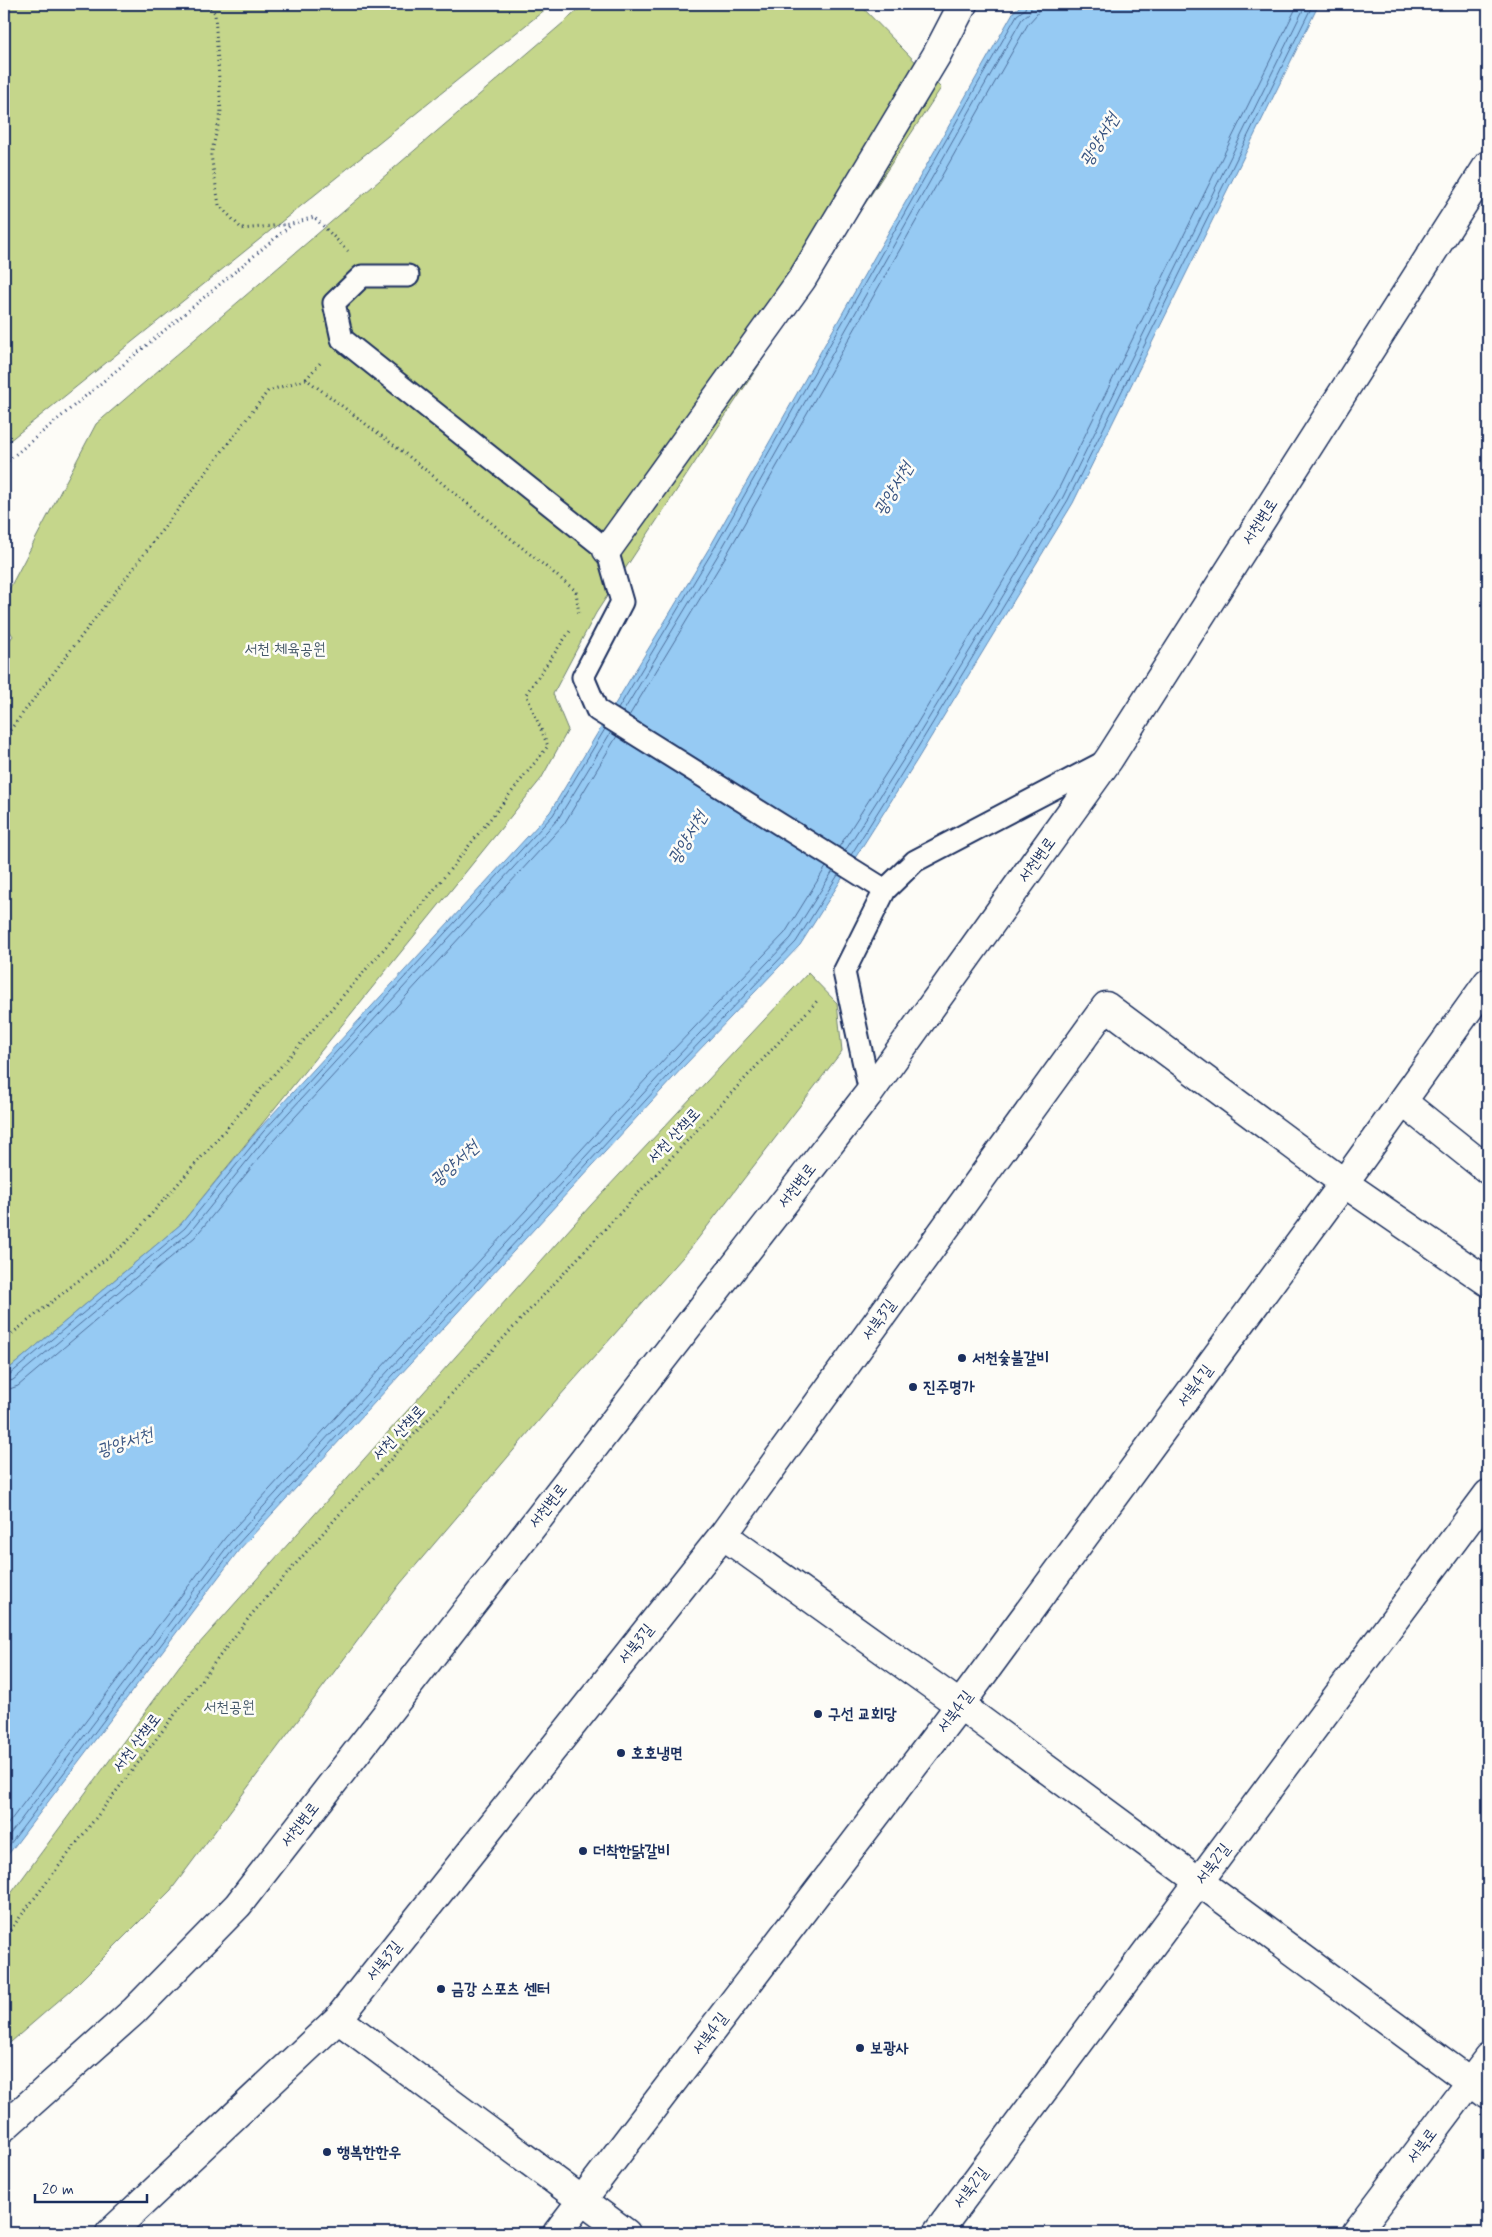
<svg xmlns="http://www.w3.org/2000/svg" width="1492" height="2237" font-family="Mynerve,'Poor Story',sans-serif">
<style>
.green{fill:#c5d68b;stroke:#708274}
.water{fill:#96caf3;stroke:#658cb7}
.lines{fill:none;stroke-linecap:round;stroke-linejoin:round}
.shore{stroke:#4c6d9a;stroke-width:1}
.lane-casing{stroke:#1b2f5e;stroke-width:25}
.street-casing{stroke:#1b2f5e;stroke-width:31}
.secondary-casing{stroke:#1b2f5e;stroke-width:31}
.path{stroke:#1b2f5e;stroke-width:3;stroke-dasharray:1 4;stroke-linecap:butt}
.lane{stroke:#fdfcf7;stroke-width:21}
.street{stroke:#fdfcf7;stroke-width:28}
.secondary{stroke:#fdfcf7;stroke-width:28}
.poi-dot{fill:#1b2f5e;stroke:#fdfcf7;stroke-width:2}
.labels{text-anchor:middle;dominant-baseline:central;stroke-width:5;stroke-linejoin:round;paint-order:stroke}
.street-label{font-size:16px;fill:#1b2f5e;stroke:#fdfcf7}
.park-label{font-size:16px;fill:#465969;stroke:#fdfcf7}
.poi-label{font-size:16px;font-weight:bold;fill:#1b2f5e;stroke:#fdfcf7;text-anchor:start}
.water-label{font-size:18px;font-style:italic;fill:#3a5683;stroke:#fdfcf7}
</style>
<rect width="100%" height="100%" fill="#fdfcf7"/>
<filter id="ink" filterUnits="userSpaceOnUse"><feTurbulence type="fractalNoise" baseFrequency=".02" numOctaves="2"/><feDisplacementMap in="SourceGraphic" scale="10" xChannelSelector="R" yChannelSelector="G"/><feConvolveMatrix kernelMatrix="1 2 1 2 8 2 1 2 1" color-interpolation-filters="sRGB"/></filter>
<g filter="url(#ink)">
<path class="green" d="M 4,4 L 552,4 L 4,445 Z
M 585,4 L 859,4 L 941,88 L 596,613 L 553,694 L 568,730 L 541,779 L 181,1224 L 4,1373 L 4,647 L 13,636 L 4,622 L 4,599 L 96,424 Z
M 808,973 L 837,1003 L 842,1051 L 690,1249 L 558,1398 L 400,1584 L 171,1890 L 71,1990 L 4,2048 L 4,1903 L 180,1665 L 591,1205 Z"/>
<path class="water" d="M 1023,4 L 1319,4 L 1073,503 L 917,760 L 800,945 L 684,1066 L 239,1550 L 4,1860 L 4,1373 L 181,1224 L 259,1129 L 550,812 L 711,545 L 1014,11 Z"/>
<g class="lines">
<path class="shore" d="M 618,709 L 715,547 L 1017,15 L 1025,9 L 1026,4
M 623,712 L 721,550 L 1022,19 L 1030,12 L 1032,4
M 629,716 L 727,554 L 1028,24 L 1037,14 L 1040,4
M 839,847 L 901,750 L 1056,494 L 1298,4
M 845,851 L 907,754 L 1063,497 L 1306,4
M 851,855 L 912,757 L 1068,500 L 1313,4
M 4,1377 L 9,1375 L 185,1228 L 263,1132 L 553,815 L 605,729
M 4,1383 L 13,1380 L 190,1232 L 267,1136 L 558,819 L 611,732
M 4,1391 L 18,1386 L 195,1237 L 273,1141 L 564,824 L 617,736
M 4,1829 L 225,1538 L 670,1053 L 785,933 L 826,867
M 4,1842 L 230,1543 L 676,1058 L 791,938 L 833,871
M 4,1852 L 235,1547 L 680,1063 L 796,942 L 838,875"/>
<defs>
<path id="lane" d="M 408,276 L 362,276 L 334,303 L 342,339 L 607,550 L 622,602 L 583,677 L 597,710 L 885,890
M 870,1092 L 844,972 L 885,890 L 915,861 L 1106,761"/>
<path id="street" d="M 607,550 L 802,279 L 936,56 L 963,4
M 1403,1102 L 1488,1170
M 723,1535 L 960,1705 L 1488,2095
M 338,2019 L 626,2233
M 110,2233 L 338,2019 L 723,1535 L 1106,1006 L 1344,1183 L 1488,1282
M 557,2233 L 960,1705 L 1344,1183 L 1488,982
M 937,2233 L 1488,1494"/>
<path id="secondary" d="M 4,2127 L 134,2011 L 238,1905 L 870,1092 L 1109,759 L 1488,165
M 1356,2233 L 1488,2058"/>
</defs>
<use href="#lane" class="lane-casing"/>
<use href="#street" class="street-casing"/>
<use href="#secondary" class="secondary-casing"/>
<path class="path" d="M 207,4 L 215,13 L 221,113 L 211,155 L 219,205 L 242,229 L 292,224 L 314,217 L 348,251
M 306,379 L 322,361
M 4,464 L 291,225
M 4,738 L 268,391 L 306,379 L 407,455 L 576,591 L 579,615
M 4,1340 L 127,1242 L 418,910 L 548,746 L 526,694 L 570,631
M 4,1938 L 251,1615 L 337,1517 L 818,1000"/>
<use href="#lane" class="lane"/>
<use href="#street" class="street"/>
<use href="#secondary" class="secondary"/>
</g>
</g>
<g class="poi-dot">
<circle cx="962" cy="1358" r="5"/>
<circle cx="913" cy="1387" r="5"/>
<circle cx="818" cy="1714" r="5"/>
<circle cx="621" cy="1753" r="5"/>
<circle cx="583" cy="1851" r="5"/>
<circle cx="441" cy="1989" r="5"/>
<circle cx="860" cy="2048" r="5"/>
<circle cx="327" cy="2152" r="5"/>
</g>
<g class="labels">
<g class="street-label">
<text transform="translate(1260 522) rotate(-57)">서천변로</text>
<text transform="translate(1037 860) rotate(-54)">서천변로</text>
<text transform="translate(674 1136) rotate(-47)">서천 산책로</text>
<text transform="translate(797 1186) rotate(-52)">서천변로</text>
<text transform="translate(879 1320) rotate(-54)">서북3길</text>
<text transform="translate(1195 1386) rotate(-54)">서북4길</text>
<text transform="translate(399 1433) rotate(-47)">서천 산책로</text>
<text transform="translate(548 1506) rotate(-52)">서천변로</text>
<text transform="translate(636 1644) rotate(-51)">서북3길</text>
<text transform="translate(955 1712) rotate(-53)">서북4길</text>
<text transform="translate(137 1743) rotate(-53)">서천 산책로</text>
<text transform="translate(300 1825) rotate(-52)">서천변로</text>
<text transform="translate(1213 1864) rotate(-53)">서북2길</text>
<text transform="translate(384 1961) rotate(-51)">서북3길</text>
<text transform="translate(710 2034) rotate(-53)">서북4길</text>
<text transform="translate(1422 2146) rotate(-53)">서북로</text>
<text transform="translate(971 2188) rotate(-53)">서북2길</text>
</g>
<g class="park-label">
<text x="285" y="649">서천 체육공원</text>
<text x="229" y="1707">서천공원</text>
</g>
<g class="poi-label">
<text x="972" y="1358">서천숯불갈비</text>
<text x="923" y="1387">진주명가</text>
<text x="828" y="1714">구선 교회당</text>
<text x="631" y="1753">호호냉면</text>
<text x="593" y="1851">더착한닭갈비</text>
<text x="451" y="1989">금강 스포츠 센터</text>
<text x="870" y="2048">보광사</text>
<text x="337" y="2152">행복한한우</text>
</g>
<g class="water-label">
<text transform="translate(1100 140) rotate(-59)">광양서천</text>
<text transform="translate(894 489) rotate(-59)">광양서천</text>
<text transform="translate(688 838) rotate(-59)">광양서천</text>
<text transform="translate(455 1164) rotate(-42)">광양서천</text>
<text transform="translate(125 1443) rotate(-18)">광양서천</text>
</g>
</g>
<rect width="1492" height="2237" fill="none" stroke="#fdfcf7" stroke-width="20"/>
<rect x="10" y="10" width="1472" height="2217" fill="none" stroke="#1b2f5e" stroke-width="2" filter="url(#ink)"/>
<path d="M35 2194v8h112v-8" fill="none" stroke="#1b2f5e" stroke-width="2.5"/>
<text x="42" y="2194" font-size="15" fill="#1b2f5e" stroke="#fdfcf7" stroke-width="4" paint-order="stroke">20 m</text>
</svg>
